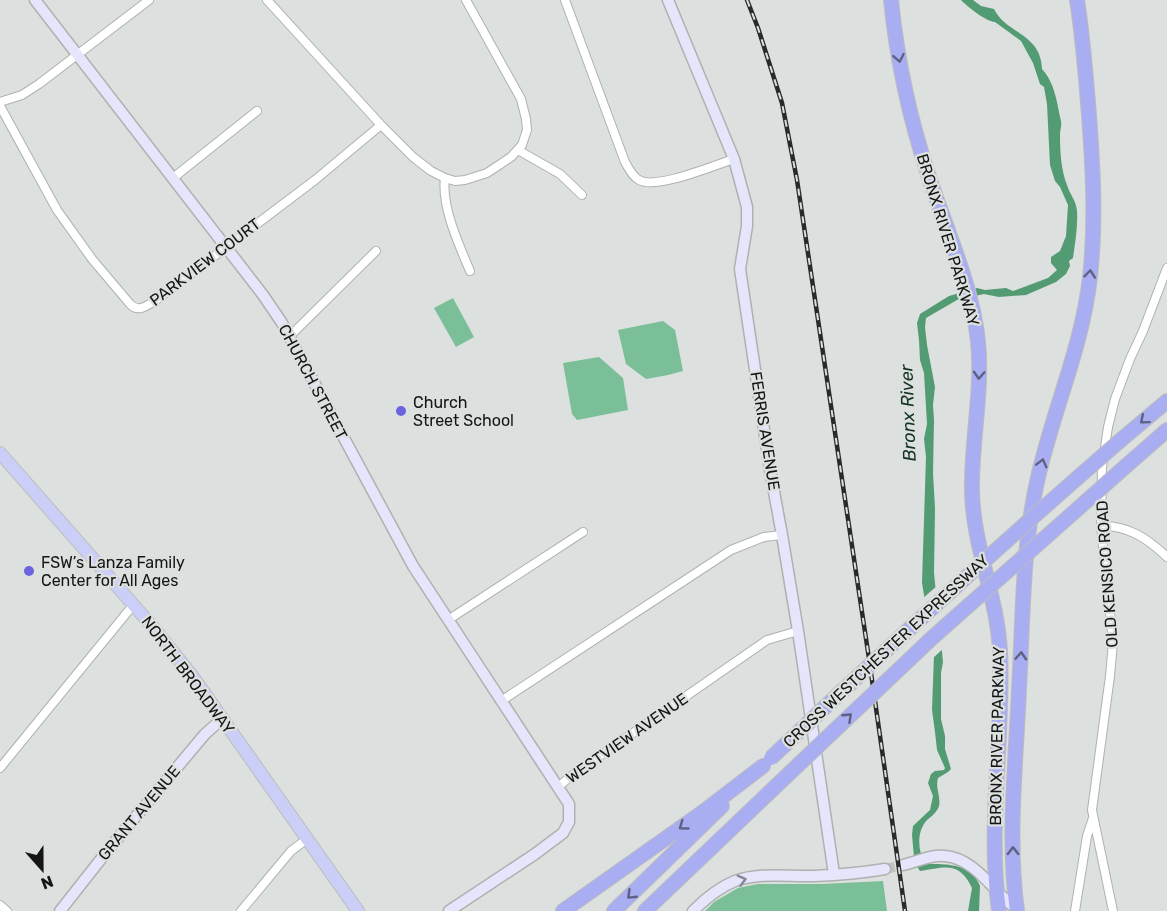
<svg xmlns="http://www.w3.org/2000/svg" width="1167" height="911" font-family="Rubik,sans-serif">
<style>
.green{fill:#7bbf98}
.water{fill:#539b73}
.pier{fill:#dce0de}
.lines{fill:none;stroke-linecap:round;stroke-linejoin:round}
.secondary-tunnel{stroke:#bec2c0;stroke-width:10;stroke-dasharray:10 5;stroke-linecap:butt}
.street-casing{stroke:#aeb2af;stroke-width:10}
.secondary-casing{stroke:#aeb2af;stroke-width:13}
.primary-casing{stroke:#bdbdbd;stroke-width:14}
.highway-casing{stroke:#bdbdbd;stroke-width:16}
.street{stroke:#fff;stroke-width:8}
.secondary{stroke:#e5e6fb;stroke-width:10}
.primary{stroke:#cbcef7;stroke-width:12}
.highway{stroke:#a9adf2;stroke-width:14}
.rail-casing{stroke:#292a29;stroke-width:4.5}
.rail{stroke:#dce0de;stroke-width:2;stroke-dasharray:7;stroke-linecap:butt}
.highway-bridge-casing{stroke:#bdbdbd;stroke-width:16;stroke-linecap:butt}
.highway-bridge{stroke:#a9adf2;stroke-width:14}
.oneway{stroke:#5e6183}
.oneway2{stroke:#878893}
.poi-dot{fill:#6a64de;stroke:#dce0de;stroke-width:2}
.labels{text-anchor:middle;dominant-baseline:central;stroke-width:4.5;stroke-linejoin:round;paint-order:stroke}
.street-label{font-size:16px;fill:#141514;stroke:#dce0de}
.poi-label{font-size:16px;fill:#141514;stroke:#dce0de;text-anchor:start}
.water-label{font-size:18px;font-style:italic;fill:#143423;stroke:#dce0de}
</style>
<rect width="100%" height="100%" fill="#dce0de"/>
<path class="green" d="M 453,298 L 474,337 L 456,347 L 434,308 Z
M 663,321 L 675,330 L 683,371 L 668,375 L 646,379 L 626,364 L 618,330 Z
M 599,357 L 623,378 L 628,410 L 577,420 L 572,414 L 563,363 Z
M 883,881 L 887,911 L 705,911 L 714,902 L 738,888 L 758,884 L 822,884 Z"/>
<path class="water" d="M 961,0 L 973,0 L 981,6 L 994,9 C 1006,34 1041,33 1042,69 C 1055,83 1057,103 1061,121 C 1062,125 1060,130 1060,135 C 1060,151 1061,170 1067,185 C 1070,195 1076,200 1077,211 C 1078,226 1075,243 1073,258 L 1069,261 L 1070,266 L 1066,274 L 1056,282 L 1026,295 L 999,297 L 984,294 L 957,300 L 926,318 L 925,327 L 927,345 L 935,387 L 933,405 L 934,420 L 933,473 L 935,508 L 934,573 L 943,662 L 941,673 L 941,719 L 945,736 L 945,749 L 951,769 L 948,772 L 938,778 C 935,788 941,796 939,806 C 937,812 932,816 927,820 C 916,832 918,851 925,864 C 946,864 971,863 980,886 L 979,911 L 968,911 L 972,888 C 959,861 946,867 920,871 L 916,865 L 914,857 L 912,835 L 913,826 L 930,810 L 933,796 L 928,783 L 931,774 L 935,771 L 944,770 L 945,768 L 937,750 L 935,732 L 932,710 L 934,655 L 922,583 L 926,457 L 924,439 L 927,424 L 924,373 L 920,360 L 919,340 L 917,323 L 920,314 L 949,296 L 977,288 L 985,290 L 1006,288 L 1013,291 L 1048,278 L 1057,270 L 1051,263 L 1051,257 L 1060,251 L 1066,236 L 1068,205 L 1060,187 L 1055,181 L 1050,165 L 1047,104 L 1044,87 L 1040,84 L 1033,63 L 1021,41 L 995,22 C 985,21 968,7 961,0 Z"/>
<path class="pier" d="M 938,585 L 945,647 L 931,660 L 922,599 Z"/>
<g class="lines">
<path class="secondary-tunnel" d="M 885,869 L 903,865"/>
<defs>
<path id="street" d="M 267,0 L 381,125 L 413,157 L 431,171 L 445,178 L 455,181 L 465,180 L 487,173 L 511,157 L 522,145 L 527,130 L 526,119 L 521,99 L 466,0
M 565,0 L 625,162 C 629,169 632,176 639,180 C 656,190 715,165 734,159
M 0,102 L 22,95 L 39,84 L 149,0
M 0,106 L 57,210 L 92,259 L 130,304 C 138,313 146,306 155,301 L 315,180 L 381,125
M 518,150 L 560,174 L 582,195
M 173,178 L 257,111
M 445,178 C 441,206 459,245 470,271
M 289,337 L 376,251
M 1101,526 C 1128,525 1148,539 1167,557
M 448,620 L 583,532
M 501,701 L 731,550 L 764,537 L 782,535
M 0,768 L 134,604
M 558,787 L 571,776 L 767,640 L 798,631
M 0,905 L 7,911
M 241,911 L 291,851 L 307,839
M 1075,911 L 1087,836 L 1093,818
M 1113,911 L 1092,810 L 1110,676 L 1113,642 L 1101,526 L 1102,467 L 1108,427 L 1115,399 L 1130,359 L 1143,331 L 1167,268"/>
<path id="secondary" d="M 35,0 L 263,295 L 282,323 L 413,566 L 569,804 L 569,822 L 563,833 L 535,854 L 449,911
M 668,0 L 734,159 L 747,207 L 747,226 L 740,269 L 770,470 L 782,535 L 798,631 L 834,874
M 903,865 C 916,862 932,854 945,856 C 967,858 982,875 996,890 C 1002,897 1010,903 1016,909
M 60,911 L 112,845 L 205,734 L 222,719
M 693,911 C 705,899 720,887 735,881 C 760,872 789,877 814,876 C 838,875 862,873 885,869"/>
<path id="primary" d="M 0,453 L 152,626 L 193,677 L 358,911"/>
<path id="highway" d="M 891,0 C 897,60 910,120 929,177 C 946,229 973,288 978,342 C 983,390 971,442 972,491 C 973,547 997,595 1000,651 C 1004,737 987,825 999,911
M 1122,439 L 1167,401
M 1126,466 L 1167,430
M 563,911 L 703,812 L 763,766
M 614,911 L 722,806
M 645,911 L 775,787
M 1017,911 C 1007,838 1016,763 1019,689 C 1023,620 1022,550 1037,482 C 1052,412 1082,349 1090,277 C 1096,223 1093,169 1089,115 C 1086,77 1083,38 1077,0"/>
</defs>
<use href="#street" class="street-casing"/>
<use href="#secondary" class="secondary-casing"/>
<use href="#primary" class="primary-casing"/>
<use href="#highway" class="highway-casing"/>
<use href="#street" class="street"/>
<use href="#secondary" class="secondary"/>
<use href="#primary" class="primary"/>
<use href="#highway" class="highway"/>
<defs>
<path id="rail" d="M 747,0 L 758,28 L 782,103 L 797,180 L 868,652 L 905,911"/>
</defs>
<use href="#rail" class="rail-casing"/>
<use href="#rail" class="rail"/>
<defs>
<path id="highway-bridge" d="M 771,758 C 886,649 1002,543 1122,439
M 775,787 L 932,638 L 1126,466"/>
</defs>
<use href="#highway-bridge" class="highway-bridge-casing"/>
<use href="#highway-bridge" class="highway-bridge"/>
</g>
<defs><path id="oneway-chevron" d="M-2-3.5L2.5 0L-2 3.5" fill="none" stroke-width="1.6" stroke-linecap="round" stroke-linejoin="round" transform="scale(1.5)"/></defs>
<g class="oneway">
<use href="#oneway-chevron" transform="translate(899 58) rotate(79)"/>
<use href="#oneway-chevron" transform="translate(1090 274) rotate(-84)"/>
<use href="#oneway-chevron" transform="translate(979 375) rotate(93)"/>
<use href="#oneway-chevron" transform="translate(1144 420) rotate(140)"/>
<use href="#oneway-chevron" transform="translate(1042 463) rotate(-76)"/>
<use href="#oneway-chevron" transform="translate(1021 656) rotate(-87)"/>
<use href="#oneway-chevron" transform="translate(848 717) rotate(-43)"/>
<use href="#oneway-chevron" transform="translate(683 826) rotate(144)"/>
<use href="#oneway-chevron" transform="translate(1013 851) rotate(-91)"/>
<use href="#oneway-chevron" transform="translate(631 895) rotate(136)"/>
</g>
<use class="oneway2" href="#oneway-chevron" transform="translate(742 880) rotate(-15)"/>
<g class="poi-dot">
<circle cx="401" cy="411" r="6"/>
<circle cx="29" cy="571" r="6"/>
</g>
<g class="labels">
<g class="street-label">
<text transform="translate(948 240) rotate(73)">BRONX RIVER PARKWAY</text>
<text transform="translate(205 262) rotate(-37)">PARKVIEW COURT</text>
<text transform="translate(313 382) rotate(62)">CHURCH STREET</text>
<text transform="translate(765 431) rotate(81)">FERRIS AVENUE</text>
<text transform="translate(1107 574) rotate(-94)">OLD KENSICO ROAD</text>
<text transform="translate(886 651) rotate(-43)">CROSS WESTCHESTER EXPRESSWAY</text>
<text transform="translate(188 675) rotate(53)">NORTH BROADWAY</text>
<text transform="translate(997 736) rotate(-89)">BRONX RIVER PARKWAY</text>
<text transform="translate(627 738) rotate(-35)">WESTVIEW AVENUE</text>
<text transform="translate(139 813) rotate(-50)">GRANT AVENUE</text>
</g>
<g class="poi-label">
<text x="413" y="402">Church<tspan x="413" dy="18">Street School</tspan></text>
<text x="41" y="562">FSW’s Lanza Family<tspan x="41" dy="18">Center for All Ages</tspan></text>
</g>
<g class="water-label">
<text transform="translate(908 413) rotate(-92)">Bronx River</text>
</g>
</g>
<g transform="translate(42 869) rotate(159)" stroke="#dce0de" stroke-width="4.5" paint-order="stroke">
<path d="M0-4.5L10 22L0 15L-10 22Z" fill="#141514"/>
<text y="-9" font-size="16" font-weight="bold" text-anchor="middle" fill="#141514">N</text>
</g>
</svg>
